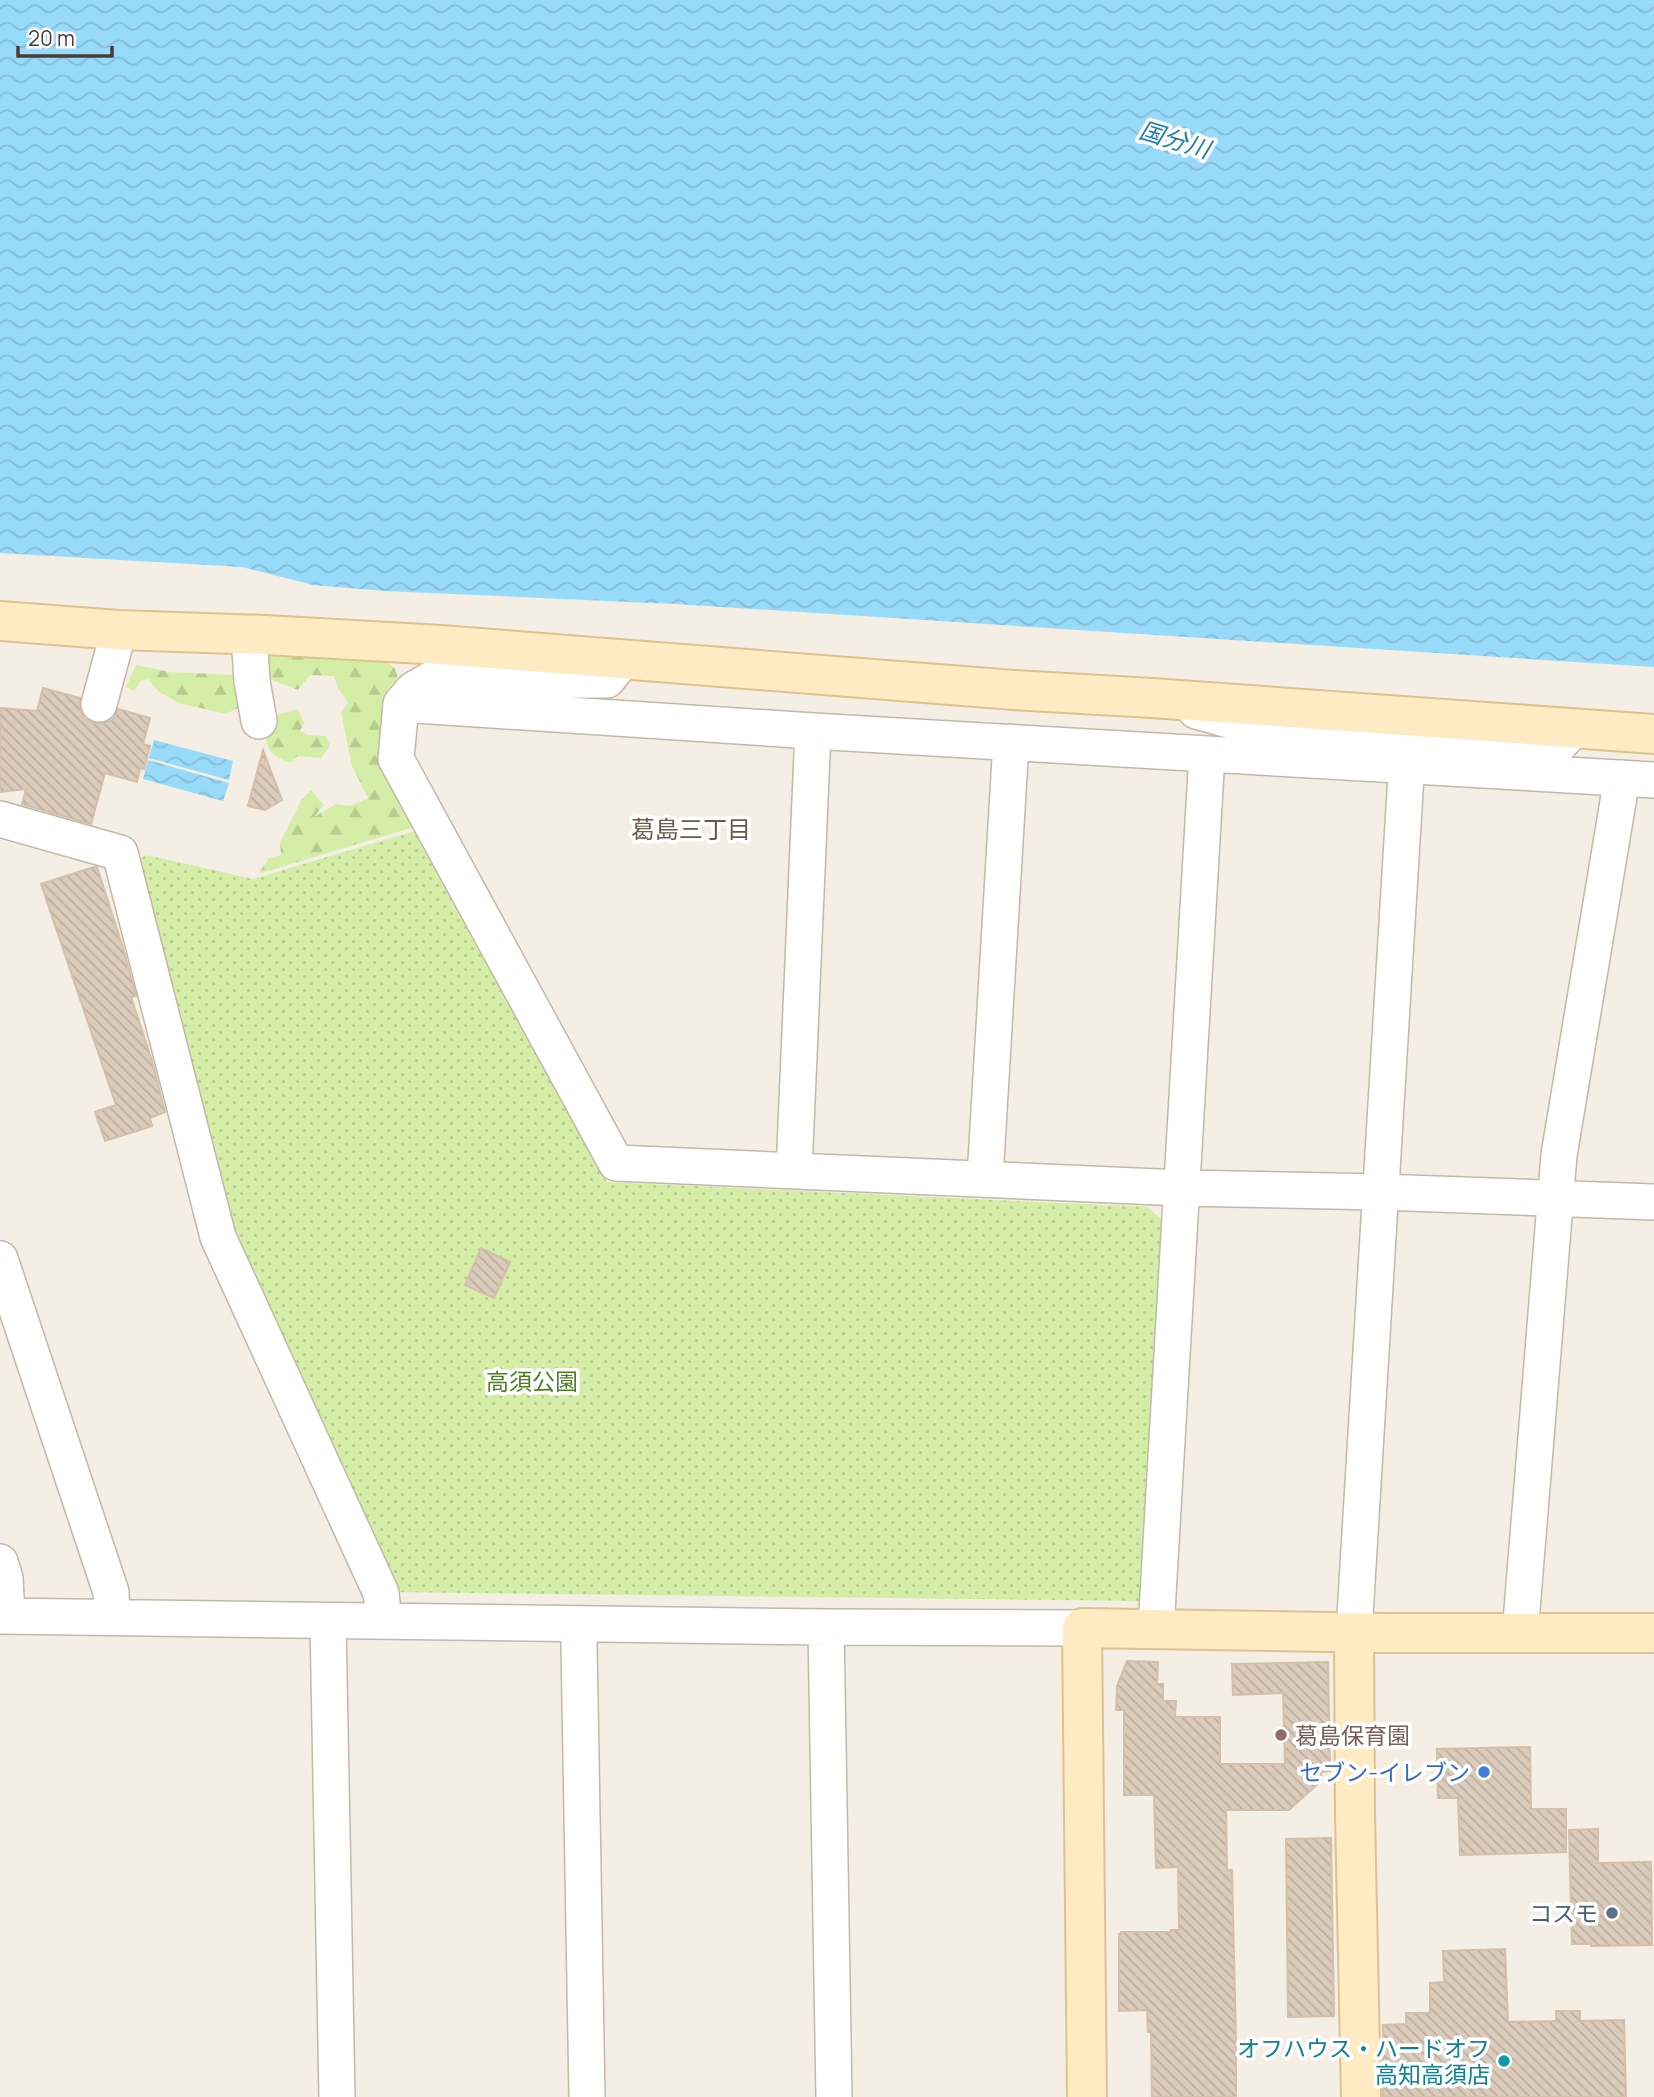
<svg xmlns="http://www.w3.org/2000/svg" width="1654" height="2097" font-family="Manrope,'Noto Sans JP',sans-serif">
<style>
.forest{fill:url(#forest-firs)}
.park{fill:url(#park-dots)}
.water{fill:url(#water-waves)}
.building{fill:url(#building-back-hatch);stroke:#d3bfaa;stroke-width:2}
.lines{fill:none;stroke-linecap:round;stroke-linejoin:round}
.street-casing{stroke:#c3b8a8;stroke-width:38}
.secondary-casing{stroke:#dcc28f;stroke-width:42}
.street{stroke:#fff;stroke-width:35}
.secondary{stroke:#ffebc3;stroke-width:38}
.education-dot{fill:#8d6e63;stroke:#fff;stroke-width:2.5}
.shop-dot{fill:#3f7fe0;stroke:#fff;stroke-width:2.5}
.service-dot{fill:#5c6f8a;stroke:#fff;stroke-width:2.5}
.culture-dot{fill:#0f9aa8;stroke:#fff;stroke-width:2.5}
.labels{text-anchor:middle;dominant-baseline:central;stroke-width:7;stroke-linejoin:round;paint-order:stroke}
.park-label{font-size:23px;fill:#4c7f1f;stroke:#fff}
.education-label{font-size:23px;fill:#785e54;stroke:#fff;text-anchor:start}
.shop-label{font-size:23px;fill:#366cbe;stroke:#fff;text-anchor:end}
.service-label{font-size:23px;fill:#4e5e75;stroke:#fff;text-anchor:end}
.culture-label{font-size:23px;fill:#0d838f;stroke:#fff;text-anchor:end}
.water-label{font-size:24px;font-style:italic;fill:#1e7eae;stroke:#fff}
.neighbourhood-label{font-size:24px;fill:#6b5a49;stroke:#fff}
</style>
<defs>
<pattern id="forest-firs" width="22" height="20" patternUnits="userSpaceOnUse" patternTransform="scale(1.75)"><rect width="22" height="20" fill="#d4eea7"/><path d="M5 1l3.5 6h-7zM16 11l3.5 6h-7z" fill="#b7cd90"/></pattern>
<pattern id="park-dots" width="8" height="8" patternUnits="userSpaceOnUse" patternTransform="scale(1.75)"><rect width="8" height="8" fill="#d4eea7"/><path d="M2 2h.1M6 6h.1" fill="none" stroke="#b7cd90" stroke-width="1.8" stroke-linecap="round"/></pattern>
<pattern id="water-waves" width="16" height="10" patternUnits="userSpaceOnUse" patternTransform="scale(1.75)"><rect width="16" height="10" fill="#98daf9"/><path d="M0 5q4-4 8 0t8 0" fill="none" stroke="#84bcd6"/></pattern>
<pattern id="building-back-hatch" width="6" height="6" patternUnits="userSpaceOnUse" patternTransform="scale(1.75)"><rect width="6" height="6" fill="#dacbbb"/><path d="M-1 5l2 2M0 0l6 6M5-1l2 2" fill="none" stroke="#bcafa1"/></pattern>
</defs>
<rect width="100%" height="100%" fill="#f4eee4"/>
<path class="forest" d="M 270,651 L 381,659 L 395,668 L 398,679 L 388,688 L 382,724 L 414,827 L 258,874 L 269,858 L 281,855 L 280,843 L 302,799 L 311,790 L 324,805 L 314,817 L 336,804 L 351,806 L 368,798 L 352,766 L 341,713 L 348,703 L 337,686 L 334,676 L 310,675 L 298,690 L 270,679 L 262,669 Z
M 136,665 L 169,672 L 235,675 L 246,704 L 226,714 L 179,703 L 159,692 L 148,679 L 141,681 L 134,691 L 126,687 Z
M 297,709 L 304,723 L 300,731 L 308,735 L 326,736 L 330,746 L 321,758 L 298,756 L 290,763 C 270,755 268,751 264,730 L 274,716 Z"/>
<path class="park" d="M 418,830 L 607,1182 L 1148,1207 L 1163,1221 L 1140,1601 L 389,1592 L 227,1228 L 133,864 L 146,855 L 253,879 Z"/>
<path class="water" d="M 0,0 L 1654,0 L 1654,667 L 675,604 L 385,591 L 313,585 L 242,567 L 0,553 Z
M 154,740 L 233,761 L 229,780 L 149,758 Z
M 148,760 L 229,783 L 223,801 L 143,779 Z"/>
<path class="building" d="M 43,688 L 80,698 L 80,710 L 84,718 L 93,723 L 105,723 L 114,718 L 118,709 L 150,718 L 143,744 L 150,746 L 144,769 L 140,768 L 137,782 L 105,773 L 91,824 L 22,804 L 26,789 L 0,792 L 0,708 L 37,711 Z
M 263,750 L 282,800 L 265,810 L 248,806 Z
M 94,867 L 97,867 L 123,948 L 136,996 L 131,997 L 152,1061 L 165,1112 L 150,1118 L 152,1126 L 105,1141 L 95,1112 L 116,1105 L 41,884 Z
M 481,1248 L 510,1262 L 494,1298 L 465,1285 Z
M 1127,1661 L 1158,1662 L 1157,1684 L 1163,1684 L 1163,1701 L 1176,1701 L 1175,1717 L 1220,1717 L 1220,1764 L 1285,1764 L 1283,1693 L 1233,1695 L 1232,1664 L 1328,1662 L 1330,1771 L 1321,1772 L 1321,1781 L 1289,1810 L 1226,1810 L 1227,1870 L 1232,1870 L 1236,2042 L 1236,2097 L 1152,2097 L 1151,2032 L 1148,2032 L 1147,2010 L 1119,2011 L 1119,1934 L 1121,1934 L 1121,1932 L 1171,1932 L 1171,1930 L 1179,1930 L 1178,1867 L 1156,1868 L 1154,1795 L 1124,1795 L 1124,1710 L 1116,1710 L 1117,1686 Z
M 1530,1747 L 1531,1809 L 1566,1809 L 1566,1852 L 1460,1855 L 1458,1798 L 1438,1798 L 1437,1749 Z
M 1598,1829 L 1598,1863 L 1651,1862 L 1652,1945 L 1591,1946 L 1591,1944 L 1572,1944 L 1569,1830 Z
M 1331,1838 L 1334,2016 L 1288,2017 L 1286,1839 Z
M 1505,1949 L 1508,2022 L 1556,2021 L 1556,2011 L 1580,2011 L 1580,2021 L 1624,2020 L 1626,2097 L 1383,2097 L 1383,2025 L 1406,2024 L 1406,2013 L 1430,2013 L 1430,1983 L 1444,1982 L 1443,1951 Z"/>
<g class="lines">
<defs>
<path id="street" d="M 249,635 L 252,681 L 259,721
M 624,659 L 607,680 L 432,679 L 413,690 L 401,704 L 396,759 L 616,1163 L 1181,1188 L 1380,1192 L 1654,1202
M 99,704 L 119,630
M 401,704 L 813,731 L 1654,780
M 1196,711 L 1246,725 L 1408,742 L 1559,745 L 1570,733
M 0,819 L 120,853 L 218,1237 L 381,1593 L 384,1621
M 794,1171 L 813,731
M 985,1178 L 1011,742
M 0,1259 L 111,1592 L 112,1617
M 0,1562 L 5,1578 L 7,1616
M 0,1616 L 826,1627 L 1082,1628
M 328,1621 L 337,2097
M 580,1624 L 579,1645 L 587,2097
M 826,1627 L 834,2097
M 1156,1629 L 1207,754
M 1354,1632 L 1408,742
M 1520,1634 L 1559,1155 L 1622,778"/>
<path id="secondary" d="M 0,621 L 119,630 L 265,635 L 441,645 L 1014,690 L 1152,698 L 1654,734
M 1354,1632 L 1355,1815 L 1361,2097
M 1087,2097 L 1082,1628 L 1388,1633 L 1654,1633"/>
</defs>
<use href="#street" class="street-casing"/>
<use href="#secondary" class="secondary-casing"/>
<use href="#street" class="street"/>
<use href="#secondary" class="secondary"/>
</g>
<circle class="education-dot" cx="1281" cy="1735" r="7"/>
<circle class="shop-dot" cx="1484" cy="1772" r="7"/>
<circle class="service-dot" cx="1612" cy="1913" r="7"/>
<circle class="culture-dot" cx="1504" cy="2061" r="7"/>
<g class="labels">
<g class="park-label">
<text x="532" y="1381">高須公園</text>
</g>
<g class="education-label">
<text x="1295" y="1735">葛島保育園</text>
</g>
<g class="shop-label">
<text x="1470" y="1772">セブン-イレブン</text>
</g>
<g class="service-label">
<text x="1598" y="1913">コスモ</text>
</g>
<g class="culture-label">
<text x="1490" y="2048">オフハウス・ハードオフ<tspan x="1490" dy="26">高知高須店</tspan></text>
</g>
<g class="water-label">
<text transform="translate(1175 139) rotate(17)">国分川</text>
</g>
<g class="neighbourhood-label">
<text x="691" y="828">葛島三丁目</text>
</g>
</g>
<path d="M18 46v10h94v-10" fill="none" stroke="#473d33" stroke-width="3.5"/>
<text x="28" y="46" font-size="21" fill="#473d33" stroke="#ffffff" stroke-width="5" paint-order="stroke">20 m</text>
</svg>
